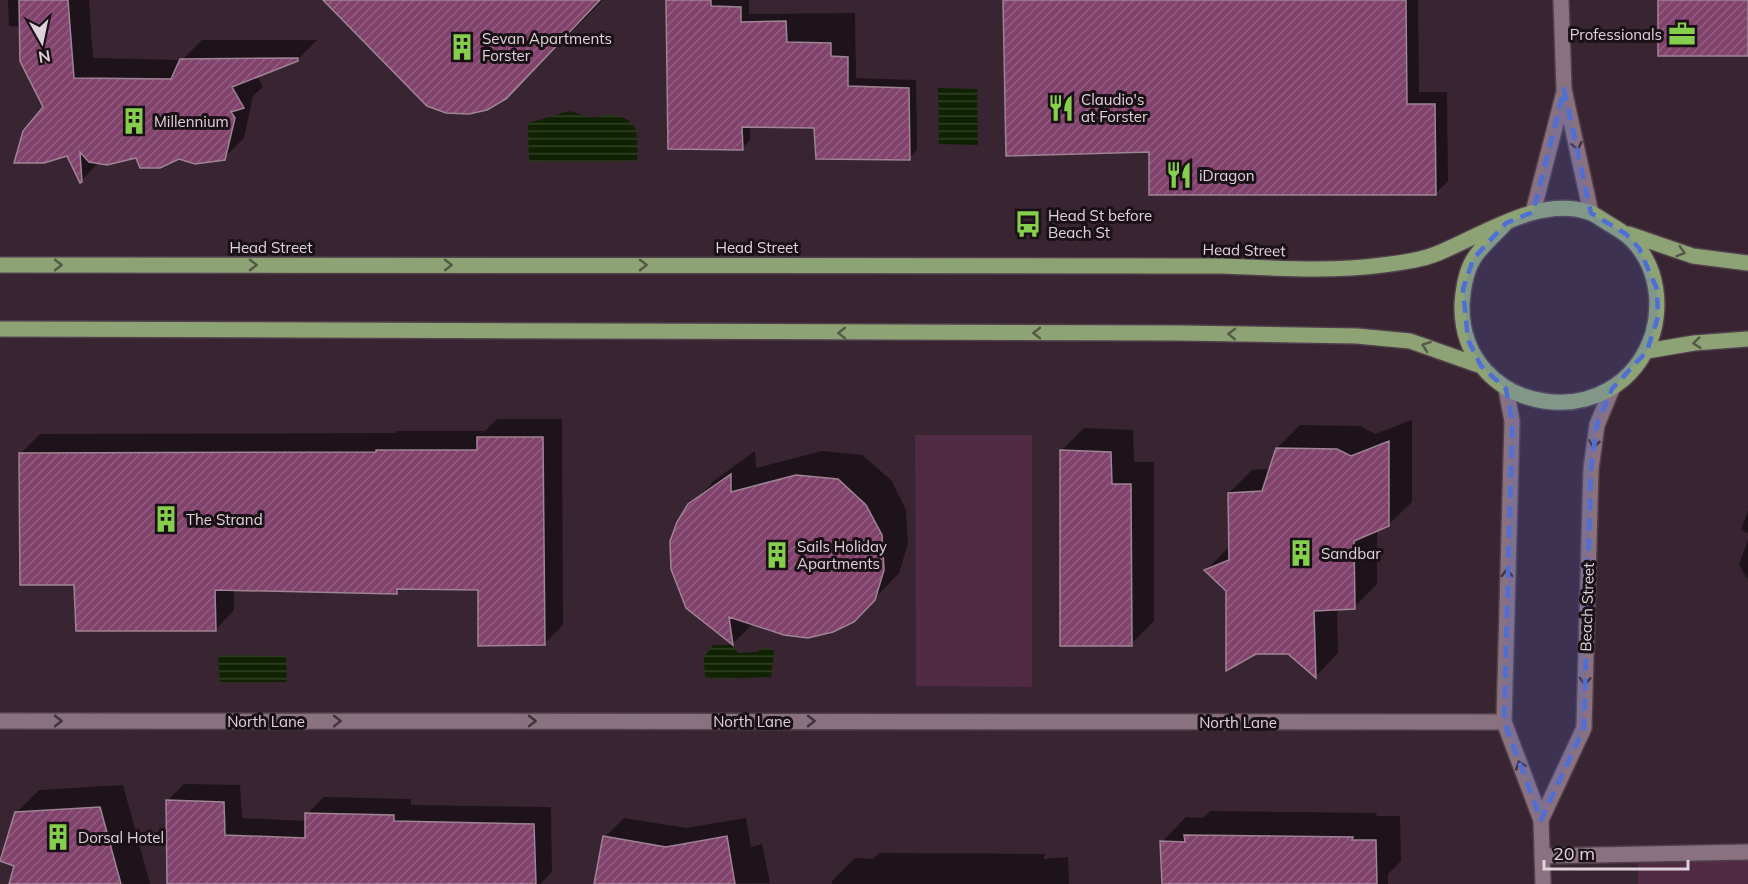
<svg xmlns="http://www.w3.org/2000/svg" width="1748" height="884" font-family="Mulish,sans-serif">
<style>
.grass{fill:#512b44}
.water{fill:url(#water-rules)}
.shadow{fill:#0007}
.building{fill:url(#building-hatch);stroke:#9e8494;stroke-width:1.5}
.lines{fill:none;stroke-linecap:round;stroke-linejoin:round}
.service-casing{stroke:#51404b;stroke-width:18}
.minor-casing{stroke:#51404b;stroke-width:18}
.tertiary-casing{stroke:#51404b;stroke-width:18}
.primary-casing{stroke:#51404b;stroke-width:18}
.service{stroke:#8a7180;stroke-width:15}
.minor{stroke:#8a7180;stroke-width:15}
.tertiary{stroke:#8a7180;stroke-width:15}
.primary{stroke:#8ea375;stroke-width:15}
.oneway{stroke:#41333b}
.oneway2{stroke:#545a46}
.marked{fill:#4e6fd8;fill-opacity:0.2;stroke:#4e6fd8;stroke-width:4.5;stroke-dasharray:12 8;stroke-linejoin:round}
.labels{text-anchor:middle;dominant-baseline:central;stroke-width:6;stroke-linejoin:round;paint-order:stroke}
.poi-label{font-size:15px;fill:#e0d2da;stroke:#1a1116;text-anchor:start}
.street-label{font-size:15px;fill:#e0d2da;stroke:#1a1116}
</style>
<defs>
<pattern id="water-rules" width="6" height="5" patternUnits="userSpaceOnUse" patternTransform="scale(1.5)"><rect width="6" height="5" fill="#0f2201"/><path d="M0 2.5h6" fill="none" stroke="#324125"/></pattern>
<pattern id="building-hatch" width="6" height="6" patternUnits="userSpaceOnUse" patternTransform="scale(1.5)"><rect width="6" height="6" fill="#81426c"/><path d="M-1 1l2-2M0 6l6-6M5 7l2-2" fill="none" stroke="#935c80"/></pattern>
</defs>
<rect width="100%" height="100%" fill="#392431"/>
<path class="grass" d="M 915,435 L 1032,435 L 1032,687 L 916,686 Z
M 1748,852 L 1748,884 L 1638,884 L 1638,854 Z"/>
<path class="water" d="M 938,88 L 977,89 L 978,145 L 939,144 Z
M 570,111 C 577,113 586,117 593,117 C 599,117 605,115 612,115 C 641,119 638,137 637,161 L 529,162 L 528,123 Z
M 713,645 L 731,645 L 738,653 L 757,652 L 764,647 L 774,651 L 771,677 L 718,679 L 705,677 L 704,657 Z
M 218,655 L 286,656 L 287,682 L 220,682 Z"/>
<path class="shadow" d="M 8,0 L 89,0 L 93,58 L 182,60 L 202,40 L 317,40 L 297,60 L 257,76 L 263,87 L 253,96 L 244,138 L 224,158 L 137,156 L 99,162 L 81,181 L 45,108 L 21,27 L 9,26 Z
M 325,0 L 603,0 L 569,35 Z
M 668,0 L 749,0 L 749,14 L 855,13 L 856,78 L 916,80 L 917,150 L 909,158 L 816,126 L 750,126 L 750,140 L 742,148 Z
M 1005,0 L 1418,0 L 1419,92 L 1447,92 L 1448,181 L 1436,193 L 1150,150 Z
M 497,419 L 562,419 L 563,625 L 544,644 L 479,589 L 402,588 L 397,593 L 234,589 L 234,610 L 215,630 L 75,584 L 20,454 L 40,434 L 395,433 L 397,431 L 485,431 Z
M 1412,420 L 1412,502 L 1388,525 L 1377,530 L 1377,584 L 1354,607 L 1337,608 L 1338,653 L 1316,676 L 1288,652 L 1206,570 L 1229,547 L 1229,493 L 1252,470 L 1270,469 L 1277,448 L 1300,425 L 1361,426 L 1375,434 Z
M 1084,428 L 1133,430 L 1134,462 L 1154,462 L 1154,621 L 1131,644 L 1061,451 Z
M 755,451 L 756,468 L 822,451 L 862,455 L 891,480 L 906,510 L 908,544 L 899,573 L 853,621 L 753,624 L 733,643 L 687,607 L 690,505 L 715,480 Z
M 1748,510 L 1748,533 L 1741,530 Z
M 1748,540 L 1748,580 L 1739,565 Z
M 184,784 L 240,785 L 242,818 L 307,821 L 307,814 L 324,797 L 411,799 L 411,805 L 551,807 L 552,872 L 540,884 L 169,884 L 167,801 Z
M 123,785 L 150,884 L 11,884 L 15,865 L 16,813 L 39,790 Z
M 1210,811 L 1377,813 L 1376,816 L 1400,816 L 1401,861 L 1388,874 L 1388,884 L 1163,884 L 1162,842 L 1186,817 L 1203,818 Z
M 624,818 L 686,828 L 746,818 L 751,847 L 762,844 L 770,883 L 596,884 L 605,837 Z
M 879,853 L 1045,854 L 1044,859 L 1068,857 L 1069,884 L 832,884 L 832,881 L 855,858 L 873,859 Z"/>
<path class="building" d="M 19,0 L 68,0 L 74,78 L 171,79 L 180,59 L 298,58 L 298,61 L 232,87 L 244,108 L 231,112 L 235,118 L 225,160 L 195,164 L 179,159 L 160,168 L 140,168 L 136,158 L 107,165 L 89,162 L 80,152 L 82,182 L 80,183 L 67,156 L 44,163 L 14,163 L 23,131 L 43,107 L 20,61 Z
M 323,0 L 600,0 L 506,99 L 487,110 L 469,114 L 446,113 L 427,106 Z
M 666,0 L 711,0 L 711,6 L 741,7 L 741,22 L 786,21 L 787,42 L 831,43 L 831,56 L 848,57 L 848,86 L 909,88 L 910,160 L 816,159 L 814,128 L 742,127 L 743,150 L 668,149 Z
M 1003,0 L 1406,0 L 1407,104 L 1435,104 L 1436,195 L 1149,195 L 1149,152 L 1006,156 Z
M 1658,0 L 1748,0 L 1748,56 L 1658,56 Z
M 477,437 L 543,437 L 545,645 L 478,646 L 478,590 L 397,589 L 397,594 L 215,590 L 216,631 L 76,631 L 74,585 L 20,585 L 19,453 L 376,452 L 376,450 L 477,450 Z
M 1389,441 L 1389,526 L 1354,541 L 1355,609 L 1314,611 L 1316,678 L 1288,654 L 1256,654 L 1226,671 L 1226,591 L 1204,570 L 1229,560 L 1228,493 L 1262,491 L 1276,448 L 1337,449 L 1351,456 Z
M 1060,450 L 1111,452 L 1112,484 L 1131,484 L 1132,646 L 1060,646 Z
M 731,474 L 731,492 L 796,475 L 838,479 L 866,505 L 882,535 L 884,570 L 875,600 L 854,622 L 833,632 L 808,638 L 784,635 L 729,617 L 733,645 L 686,608 L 671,569 L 670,541 L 677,522 L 688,504 Z
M 166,800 L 224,802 L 225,835 L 305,838 L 305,813 L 394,815 L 394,821 L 534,824 L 536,884 L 167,884 Z
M 100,807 L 121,884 L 9,884 L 14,866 L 0,861 L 15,812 Z
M 1184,835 L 1353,837 L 1352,840 L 1376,840 L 1377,884 L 1162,884 L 1160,841 L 1185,842 Z
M 603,836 L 666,847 L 727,836 L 735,884 L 594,884 Z"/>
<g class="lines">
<defs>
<path id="service" d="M 0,721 L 1504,722"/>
<path id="minor" d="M 1506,389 L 1512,421 L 1504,722 L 1541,820 L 1543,884
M 1541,820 L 1584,728 L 1591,469 L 1597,425 L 1612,389
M 1542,856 L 1748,852"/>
<path id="tertiary" d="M 1561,0 L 1564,89 L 1591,213
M 1533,212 L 1564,92"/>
<path id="primary" d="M 1629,234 L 1693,256 L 1748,263
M 0,265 L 1224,266 C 1277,268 1330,272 1383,265 C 1400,263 1421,260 1436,254 C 1482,236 1540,194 1591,213 C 1596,215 1601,219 1606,222 C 1618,229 1630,236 1638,247 C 1657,271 1661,304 1653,333 C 1619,441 1459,416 1462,304 C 1463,290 1465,273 1473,260 C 1480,247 1496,234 1506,223
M 0,329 L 1180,333 L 1357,336 L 1410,341 L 1481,366
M 1647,351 L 1694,343 L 1748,339"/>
</defs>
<use href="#service" class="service-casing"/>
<use href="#minor" class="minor-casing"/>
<use href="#tertiary" class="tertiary-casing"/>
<use href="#primary" class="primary-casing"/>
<use href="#service" class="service"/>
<use href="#minor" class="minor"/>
<use href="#tertiary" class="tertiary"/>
<use href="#primary" class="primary"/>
</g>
<defs><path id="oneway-chevron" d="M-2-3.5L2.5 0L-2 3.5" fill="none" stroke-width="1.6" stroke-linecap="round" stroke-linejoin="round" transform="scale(1.5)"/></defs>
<g class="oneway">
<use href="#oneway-chevron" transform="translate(1577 146) rotate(78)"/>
<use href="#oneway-chevron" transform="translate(1594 444) rotate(98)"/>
<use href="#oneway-chevron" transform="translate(1507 573) rotate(-89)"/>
<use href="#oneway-chevron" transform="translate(1585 681) rotate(92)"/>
<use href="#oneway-chevron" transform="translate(58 721)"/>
<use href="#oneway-chevron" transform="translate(337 721)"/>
<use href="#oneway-chevron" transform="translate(532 721)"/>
<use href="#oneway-chevron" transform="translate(811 721)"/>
<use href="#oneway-chevron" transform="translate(1520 765) rotate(-111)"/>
</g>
<g class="oneway2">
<use href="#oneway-chevron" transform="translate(1681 252) rotate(18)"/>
<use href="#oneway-chevron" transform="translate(58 265)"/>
<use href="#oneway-chevron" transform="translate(253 265)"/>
<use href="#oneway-chevron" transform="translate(448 265)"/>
<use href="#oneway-chevron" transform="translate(643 265)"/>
<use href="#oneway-chevron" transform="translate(842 333) rotate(-180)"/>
<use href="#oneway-chevron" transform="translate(1037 333) rotate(-180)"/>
<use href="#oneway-chevron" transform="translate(1232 334) rotate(-179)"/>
<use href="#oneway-chevron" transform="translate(1697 343) rotate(174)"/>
<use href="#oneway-chevron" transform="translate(1426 346) rotate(-160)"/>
</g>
<path class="marked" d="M 1564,89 L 1591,213 L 1626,234 L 1639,248 L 1657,289 L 1658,317 L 1647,351 L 1612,389 L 1597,425 L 1591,469 L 1584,728 L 1541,820 L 1504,722 L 1512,421 L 1506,389 L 1481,366 L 1468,340 L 1463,289 L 1473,259 L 1506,223 L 1533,212 Z"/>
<defs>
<symbol id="office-bare" viewBox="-9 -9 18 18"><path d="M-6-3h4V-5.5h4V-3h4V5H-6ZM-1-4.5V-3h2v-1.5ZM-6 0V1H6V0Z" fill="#86cf4c" stroke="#1a1116" stroke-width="2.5" paint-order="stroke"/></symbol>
<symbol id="building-bare" viewBox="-9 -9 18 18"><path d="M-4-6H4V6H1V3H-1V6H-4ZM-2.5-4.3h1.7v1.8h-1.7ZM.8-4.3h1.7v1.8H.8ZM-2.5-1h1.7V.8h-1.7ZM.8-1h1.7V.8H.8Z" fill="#86cf4c" stroke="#1a1116" stroke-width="2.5" paint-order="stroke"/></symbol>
<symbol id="restaurant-bare" viewBox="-9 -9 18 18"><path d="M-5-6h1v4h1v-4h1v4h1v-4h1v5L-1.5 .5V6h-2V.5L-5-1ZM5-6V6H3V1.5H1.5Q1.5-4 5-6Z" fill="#86cf4c" stroke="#1a1116" stroke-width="2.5" paint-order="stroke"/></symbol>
<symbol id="bus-bare" viewBox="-9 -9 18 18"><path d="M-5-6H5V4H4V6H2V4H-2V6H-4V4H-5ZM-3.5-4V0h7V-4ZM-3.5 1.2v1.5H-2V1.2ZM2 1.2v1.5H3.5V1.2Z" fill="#86cf4c" stroke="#1a1116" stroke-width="2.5" paint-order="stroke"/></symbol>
</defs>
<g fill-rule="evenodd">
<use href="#office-bare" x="1663" y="15" width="38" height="38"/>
<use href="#building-bare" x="443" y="28" width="38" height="38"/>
<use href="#restaurant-bare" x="1042" y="89" width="38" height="38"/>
<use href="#building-bare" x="115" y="102" width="38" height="38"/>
<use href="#restaurant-bare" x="1160" y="156" width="38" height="38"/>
<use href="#bus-bare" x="1009" y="205" width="38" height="38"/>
<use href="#building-bare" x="147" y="500" width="38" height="38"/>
<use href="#building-bare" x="1282" y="534" width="38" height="38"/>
<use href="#building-bare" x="758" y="536" width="38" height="38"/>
<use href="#building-bare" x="39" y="818" width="38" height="38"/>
</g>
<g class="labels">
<g class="poi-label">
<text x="1662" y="34" text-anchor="end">Professionals</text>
<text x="482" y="38">Sevan Apartments<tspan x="482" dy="17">Forster</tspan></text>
<text x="1081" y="99">Claudio's<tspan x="1081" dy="17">at Forster</tspan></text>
<text x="154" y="121">Millennium</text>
<text x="1199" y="175">iDragon</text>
<text x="1048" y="215">Head St before<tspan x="1048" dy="17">Beach St</tspan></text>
<text x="186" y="519">The Strand</text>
<text x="797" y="546">Sails Holiday<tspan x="797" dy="17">Apartments</tspan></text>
<text x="1321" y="553">Sandbar</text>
<text x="78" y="837">Dorsal Hotel</text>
</g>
<g class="street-label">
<text x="271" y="247">Head Street</text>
<text x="757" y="247">Head Street</text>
<text transform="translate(1244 250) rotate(1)">Head Street</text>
<text transform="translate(1587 607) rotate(-88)">Beach Street</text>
<text x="266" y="721">North Lane</text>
<text x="752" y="721">North Lane</text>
<text x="1238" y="722">North Lane</text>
</g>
</g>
<g transform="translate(42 42) rotate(171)" stroke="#1a1116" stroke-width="4.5" paint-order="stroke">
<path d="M0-4.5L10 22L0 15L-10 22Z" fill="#e0d2da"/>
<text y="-9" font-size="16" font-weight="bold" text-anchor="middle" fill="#e0d2da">N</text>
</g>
<path d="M1544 860v9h144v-9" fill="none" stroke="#e0d2da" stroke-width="3"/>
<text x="1553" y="860" font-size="18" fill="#e0d2da" stroke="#1a1116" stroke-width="4.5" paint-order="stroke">20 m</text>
</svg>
